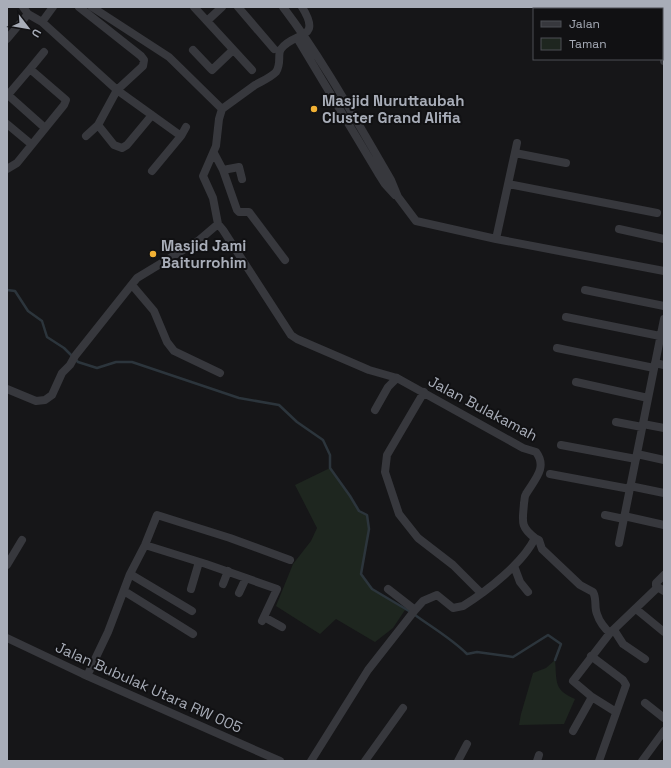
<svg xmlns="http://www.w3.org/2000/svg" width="671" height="768" font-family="'Space Grotesk',sans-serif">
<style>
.green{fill:#1e261f}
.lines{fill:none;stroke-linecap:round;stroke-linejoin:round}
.stream{stroke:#2c353c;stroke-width:2.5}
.minor{stroke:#37383d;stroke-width:8}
.poi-dot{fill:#f2b134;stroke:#111113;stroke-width:1.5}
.labels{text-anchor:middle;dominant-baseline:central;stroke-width:4;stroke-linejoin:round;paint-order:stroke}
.poi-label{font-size:15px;font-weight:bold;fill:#a8adb8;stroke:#111113;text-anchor:start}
.street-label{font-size:15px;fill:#a8adb8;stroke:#111113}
</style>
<rect width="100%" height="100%" fill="#161618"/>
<path class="green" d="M 330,468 L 350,496 L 359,511 L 367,515 L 369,529 L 361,574 L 372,589 L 405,610 L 393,628 L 375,642 L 336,619 L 320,634 L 276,606 L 293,564 L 311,541 L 317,528 L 295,485 Z
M 555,660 C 557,681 553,690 575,699 L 564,724 L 519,725 L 521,714 L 533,673 L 546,668 Z"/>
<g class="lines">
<path class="stream" d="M 7,290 L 15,291 L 28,311 L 42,321 L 47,337 L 64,348 L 78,362 L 97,368 L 116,362 L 132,362 L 239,398 L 279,405 L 297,422 L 323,440 L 330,455 L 330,468 L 350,496 L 359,511 L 367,515 L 369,529 L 361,574 L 372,589 L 409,611
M 415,615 C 433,628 452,639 467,654 L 477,652 L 513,657 L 548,635 L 561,644 L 555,660"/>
<path class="minor" d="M 23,7 L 28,14 L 42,22 L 53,7
M 79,7 L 141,56 L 144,60 L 143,66 L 117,90 L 98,125 L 86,136
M 92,7 L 169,57 L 222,109 L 219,119 L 216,146 L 203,176 L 213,198 L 218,224 L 223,230 L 291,335 L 297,339 L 369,370 L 397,378 L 523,448 L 536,452 C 548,468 534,480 526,494 C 524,497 525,499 524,503 C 523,520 519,526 535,538 C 523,563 487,591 463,606 L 453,608 L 437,595 L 423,601 L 415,610 L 368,670 L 311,761
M 194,7 L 252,70
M 238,7 L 274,49
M 283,7 C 324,61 357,122 391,180 L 398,197 L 416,221 L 496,239 L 664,271
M 658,9 L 659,7
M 207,21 L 222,7
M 42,22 L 117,90 L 181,136 L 186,127
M 297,38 L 378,173 L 385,184 L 395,195
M 7,39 L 28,14
M 662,42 L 664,61
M 193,50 L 212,70 L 233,50
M 30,69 L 44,52
M 8,95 L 45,128
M 7,96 L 30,69 L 66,100 L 64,105 L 17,163 L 7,169
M 222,109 C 233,101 244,93 255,85 C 262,81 270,78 276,72 C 282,63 277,54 281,49 C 294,31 323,41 302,7
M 7,124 L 31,144
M 98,125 L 114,145 L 122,148 L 127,145 L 152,115
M 214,153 L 223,170 L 237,210 L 239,212 L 249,212 L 285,260
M 515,153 L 566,163
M 223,170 L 239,167 L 242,179
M 152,171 L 181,136
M 508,184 L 657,213
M 619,229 L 664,239
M 496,239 L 517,143
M 132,285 L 154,311 L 167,342 L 174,351 L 220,373
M 585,290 L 664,306
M 566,317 L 660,336
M 557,348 L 654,368
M 655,363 L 664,365
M 576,382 L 648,398
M 7,389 L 36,401 L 45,400 L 52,395 L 62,373 L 70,365 L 75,356 L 137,278 L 198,241 L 218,224
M 424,392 L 387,455 L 385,472 L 399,514 L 418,538 L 453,565 L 481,593
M 375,410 L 388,387 L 397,378
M 616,422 L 642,427
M 643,424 L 664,428
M 561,445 L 636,459
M 637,454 L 664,460
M 550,474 L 630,489
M 630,486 L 664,493
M 605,515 L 624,519
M 624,516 L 664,525
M 535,538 L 539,540 L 542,549 L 580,585 L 593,592 C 597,599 594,607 597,614 C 599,621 605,629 610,633
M 619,543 L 664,319
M 145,545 L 206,564 L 277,589 L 262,621
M 7,565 L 22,540
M 514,566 L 520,582 L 528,592
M 130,574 L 192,611
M 664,575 L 656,583 L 656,586 L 664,591
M 223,584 L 228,571
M 191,589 L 199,562
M 388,589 L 415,610
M 124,591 L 193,634
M 239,593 L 246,578
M 636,609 L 664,632
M 264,617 L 282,627
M 614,630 L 623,644 L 645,659
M 7,638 L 83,674 L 280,761
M 591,656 L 623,680 L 626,685 L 599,761
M 87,676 L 108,632 L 130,574 L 145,545 L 157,515 L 230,538 L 290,560
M 645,703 L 664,718
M 616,712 L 592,697 L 573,681 L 610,633 L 658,587
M 573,731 L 592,697
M 365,761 L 403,708
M 458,761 L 467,744
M 537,761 L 539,755
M 642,761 L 664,731"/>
</g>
<g class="poi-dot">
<circle cx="314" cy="109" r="4"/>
<circle cx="153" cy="254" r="4"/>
</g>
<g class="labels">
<g class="poi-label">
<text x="322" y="100">Masjid Nuruttaubah<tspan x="322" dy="17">Cluster Grand Alifia</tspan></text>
<text x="161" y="245">Masjid Jami<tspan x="161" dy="17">Baiturrohim</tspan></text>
</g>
<g class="street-label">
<text transform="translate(483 408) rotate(28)">Jalan Bulakamah</text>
<text transform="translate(149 687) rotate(24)">Jalan Bubulak Utara RW 005</text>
</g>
</g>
<rect width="671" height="768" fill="none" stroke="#a8adb8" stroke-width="16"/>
<rect x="533" y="8" width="130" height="52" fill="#111113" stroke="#4d4f55"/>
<rect x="541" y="21" width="20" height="6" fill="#37383d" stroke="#4d4f55"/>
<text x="569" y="28" font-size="12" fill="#a8adb8">Jalan</text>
<rect x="541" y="38" width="20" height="12" fill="#1e261f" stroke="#4d4f55"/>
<text x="569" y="48" font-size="12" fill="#a8adb8">Taman</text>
<g transform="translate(28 28) rotate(121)" stroke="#111113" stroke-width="3" paint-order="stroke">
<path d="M0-3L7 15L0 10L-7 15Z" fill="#a8adb8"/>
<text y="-6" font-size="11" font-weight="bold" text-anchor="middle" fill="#a8adb8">U</text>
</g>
</svg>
